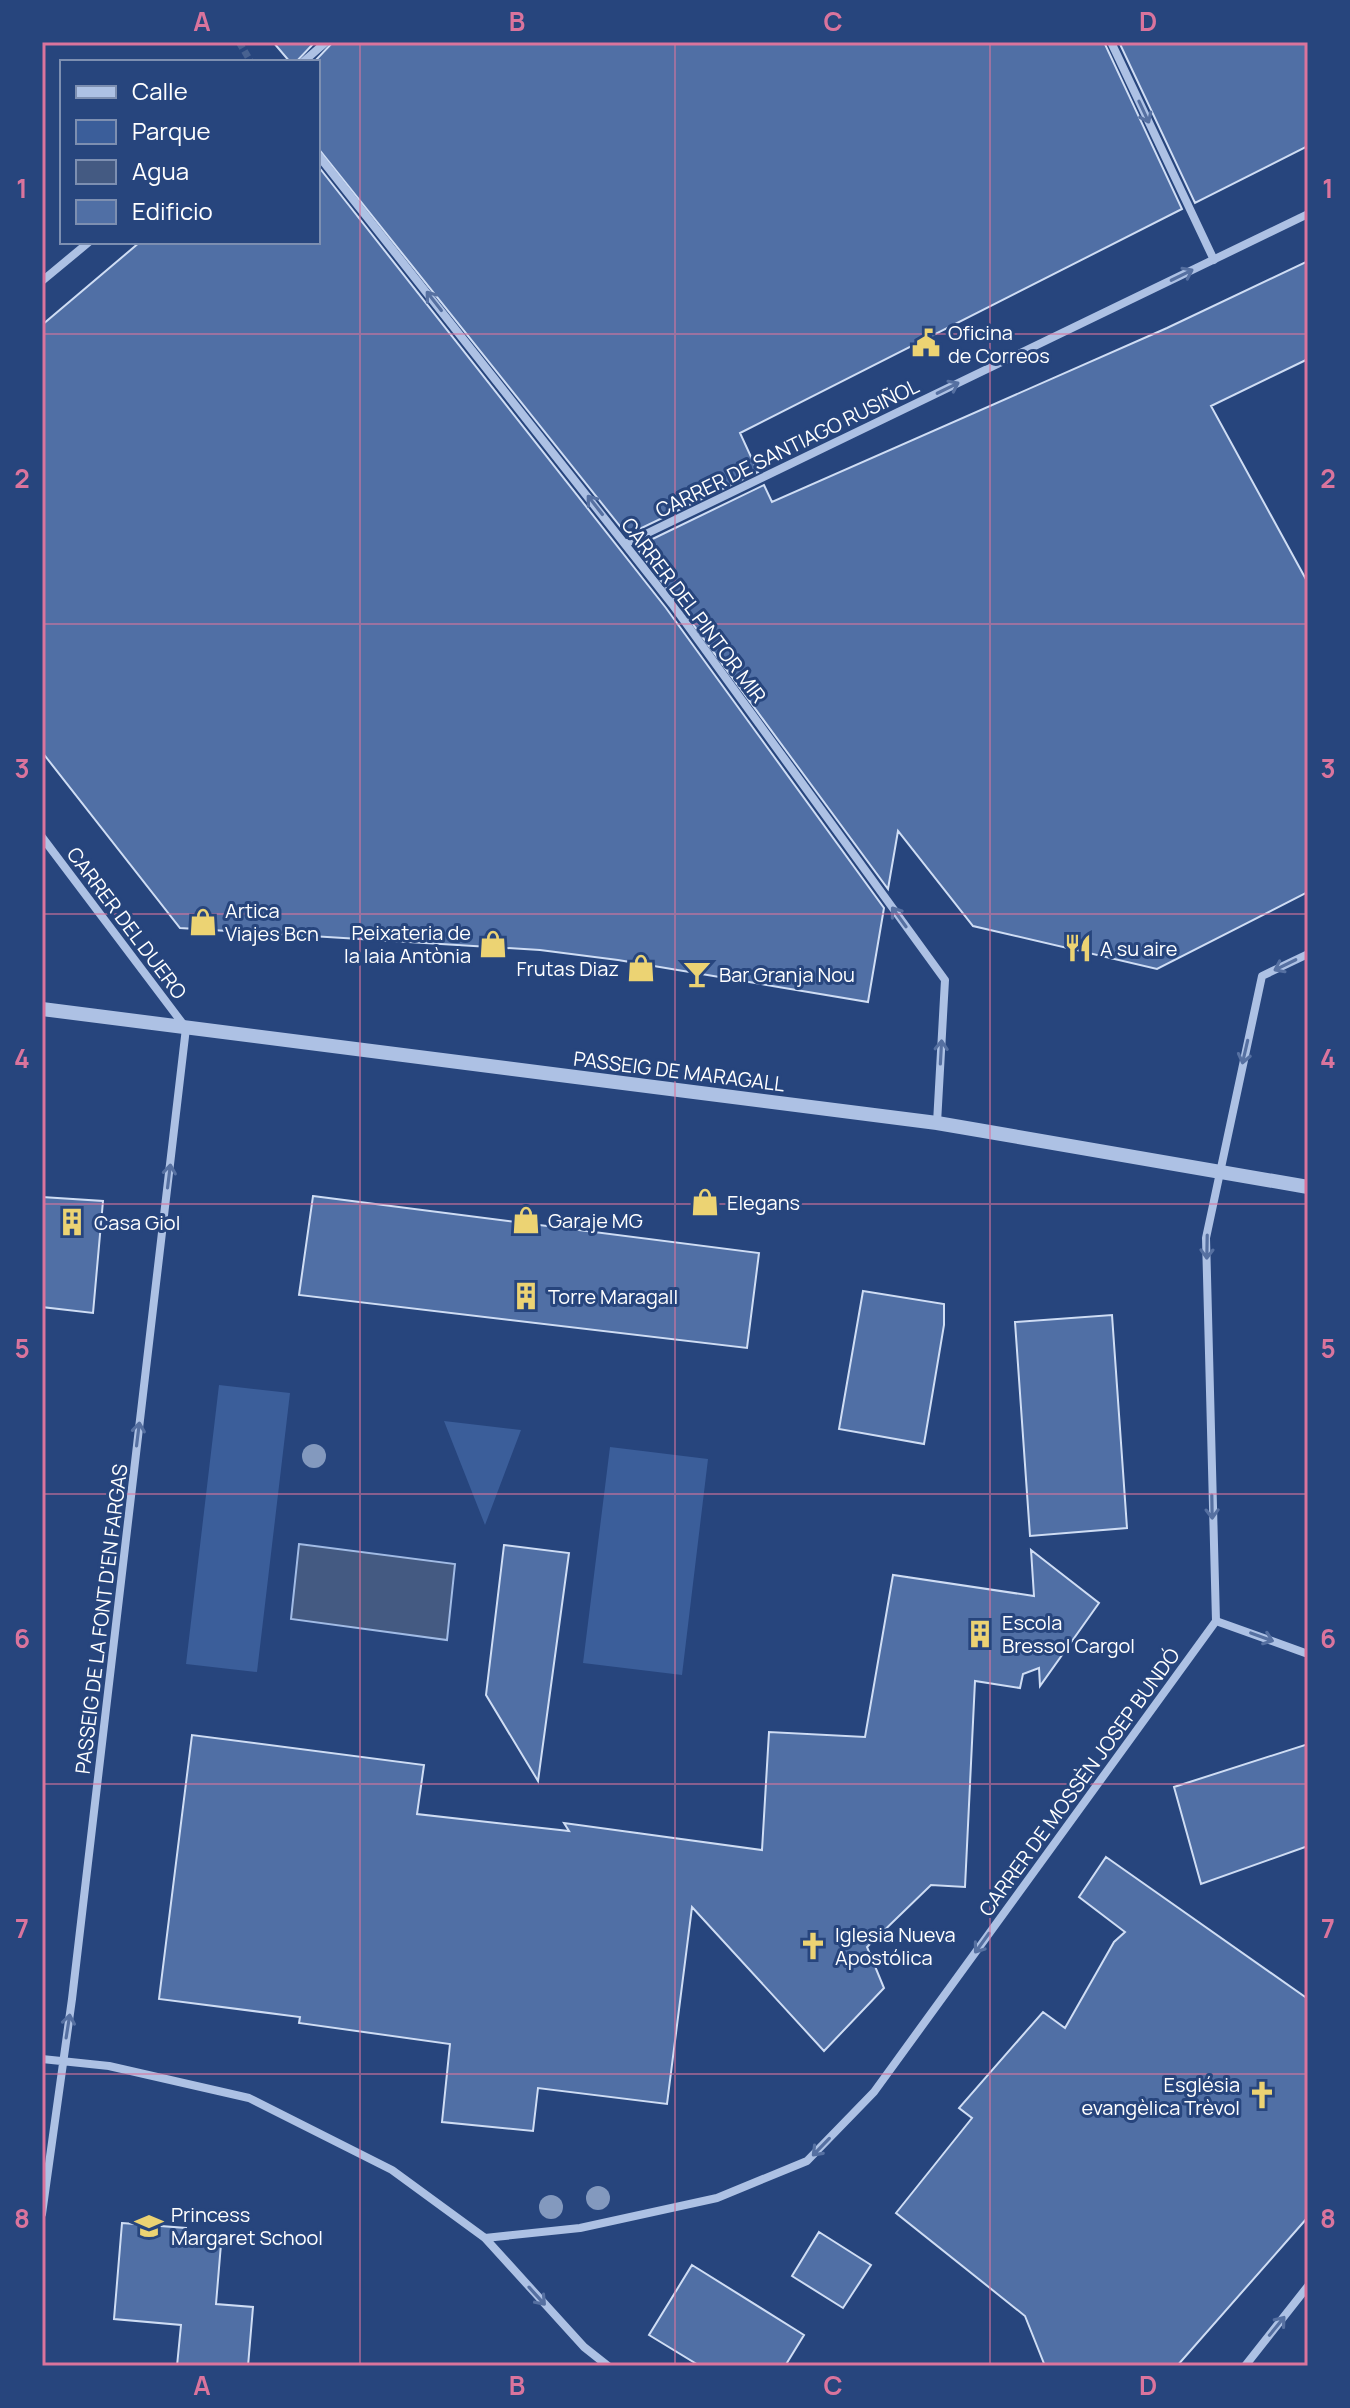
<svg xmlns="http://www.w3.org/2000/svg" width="1350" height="2408" font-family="Manrope,sans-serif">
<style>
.green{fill:#3b5e9a}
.water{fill:#445a82;stroke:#a1bbe5;stroke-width:2}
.building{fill:#506fa5;stroke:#cfddf4;stroke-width:2}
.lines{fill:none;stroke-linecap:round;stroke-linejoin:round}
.pedestrian-tunnel{stroke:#476190;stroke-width:7;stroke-dasharray:7 3.5;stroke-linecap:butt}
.minor{stroke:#adc1e4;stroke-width:8}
.tertiary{stroke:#adc1e4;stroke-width:14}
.tree{fill:#8399be}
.oneway{stroke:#5670a1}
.grid{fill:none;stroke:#da749d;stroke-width:2;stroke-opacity:0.55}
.labels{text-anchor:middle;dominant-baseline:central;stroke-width:6;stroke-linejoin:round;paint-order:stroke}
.poi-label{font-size:20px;fill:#fff;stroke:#27457d;text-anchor:start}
.street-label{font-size:20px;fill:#fff;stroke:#27457d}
.neatline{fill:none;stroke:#da749d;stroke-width:3}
.grid-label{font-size:26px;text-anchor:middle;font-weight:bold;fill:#da749d}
</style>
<rect width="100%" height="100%" fill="#27457d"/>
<path class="green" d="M 219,1385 L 290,1393 L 257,1672 L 186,1664 Z
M 444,1421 L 521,1430 L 485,1525 Z
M 610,1447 L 708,1459 L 682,1675 L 583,1663 Z"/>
<path class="water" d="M 299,1544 L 455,1564 L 447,1640 L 291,1619 Z"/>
<path class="building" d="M 273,42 L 315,42 L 296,62 L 290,62 Z
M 333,42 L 1104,42 L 1182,209 L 740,433 L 758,472 L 627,535 L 318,148 L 318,62 L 314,62 Z
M 1119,42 L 1308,42 L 1308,146 L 1195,203 Z
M 318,166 L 666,608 L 884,908 L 868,1002 L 618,960 L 540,950 L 180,928 L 42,752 L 42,325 L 140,242 L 318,242 Z
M 1308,261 L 1308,359 L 1211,406 L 1308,583 L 1308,892 L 1157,969 L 973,926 L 898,831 L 888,889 L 636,547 L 764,485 L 772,502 L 1167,328 Z
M 313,1196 L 759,1253 L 747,1348 L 299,1295 Z
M 42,1197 L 103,1201 L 93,1313 L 42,1307 Z
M 863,1291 L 944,1304 L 944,1325 L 924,1444 L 839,1429 Z
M 1112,1315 L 1127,1528 L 1030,1536 L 1015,1322 Z
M 504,1545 L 569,1553 L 538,1781 L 486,1695 Z
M 1031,1550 L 1099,1603 L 1040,1686 L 1039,1668 L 1023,1674 L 1020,1688 L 975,1681 L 965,1887 L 931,1885 L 867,1947 L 884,1988 L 824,2051 L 692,1907 L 667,2104 L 538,2088 L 533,2131 L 442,2122 L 450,2044 L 299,2023 L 300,2017 L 159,1999 L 192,1735 L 424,1765 L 417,1814 L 569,1831 L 564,1823 L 762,1850 L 769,1732 L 865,1737 L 893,1575 L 1034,1596 Z
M 1308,1744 L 1308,1846 L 1201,1884 L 1174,1787 Z
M 1106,1857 L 1308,1999 L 1308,2217 L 1177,2366 L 1045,2366 L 1025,2316 L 896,2213 L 972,2118 L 959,2108 L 1043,2012 L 1065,2028 L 1114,1942 L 1125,1932 L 1079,1897 Z
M 122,2223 L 186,2228 L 185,2241 L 221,2244 L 216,2304 L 253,2307 L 248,2366 L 177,2366 L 181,2325 L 114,2319 Z
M 819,2232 L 871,2265 L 843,2308 L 792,2276 Z
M 692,2265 L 804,2335 L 785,2366 L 700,2366 L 649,2335 Z"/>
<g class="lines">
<path class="pedestrian-tunnel" d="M 239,42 L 251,62"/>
<path class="minor" d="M 1111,42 L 1214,260
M 303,62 L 326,42
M 318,155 L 672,604 L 945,980 L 937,1123
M 42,281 L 89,242
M 625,544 L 1308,214
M 42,837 L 186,1028 L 72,1999 L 42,2214
M 1216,1621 L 1308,1654
M 42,2059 L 109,2066 L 249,2098 L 392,2170 L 485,2238 L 580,2228 L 717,2198 L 807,2161 L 874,2092 L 1216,1621 L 1206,1238 L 1262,976 L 1308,954
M 485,2238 L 584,2347 L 608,2366
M 1245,2366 L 1308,2286"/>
<path class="tertiary" d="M 42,1009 L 937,1123 L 1308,1187"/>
</g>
<g class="tree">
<circle cx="314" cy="1456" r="12"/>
<circle cx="598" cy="2198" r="12"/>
<circle cx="551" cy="2207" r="12"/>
</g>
<defs><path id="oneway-shaft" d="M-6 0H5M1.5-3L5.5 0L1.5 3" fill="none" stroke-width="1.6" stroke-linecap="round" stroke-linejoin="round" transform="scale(2)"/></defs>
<g class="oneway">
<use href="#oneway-shaft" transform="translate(1144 112) rotate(65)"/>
<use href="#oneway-shaft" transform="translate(1182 275) rotate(-26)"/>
<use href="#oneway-shaft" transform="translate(434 301) rotate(-128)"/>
<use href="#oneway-shaft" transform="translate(948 388) rotate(-26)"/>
<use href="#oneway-shaft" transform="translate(595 505) rotate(-128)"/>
<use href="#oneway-shaft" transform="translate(899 917) rotate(-126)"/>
<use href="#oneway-shaft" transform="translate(1285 965) rotate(154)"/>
<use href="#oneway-shaft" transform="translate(941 1052) rotate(-87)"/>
<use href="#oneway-shaft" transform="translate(1245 1052) rotate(103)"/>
<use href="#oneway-shaft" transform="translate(169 1176) rotate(-83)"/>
<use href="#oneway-shaft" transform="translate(1207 1247) rotate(91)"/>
<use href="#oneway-shaft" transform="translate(138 1434) rotate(-83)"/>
<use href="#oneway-shaft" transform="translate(1212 1507) rotate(89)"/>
<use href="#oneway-shaft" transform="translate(1262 1637) rotate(20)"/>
<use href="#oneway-shaft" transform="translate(982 1943) rotate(126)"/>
<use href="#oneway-shaft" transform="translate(68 2026) rotate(-81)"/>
<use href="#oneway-shaft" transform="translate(821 2147) rotate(134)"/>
<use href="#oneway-shaft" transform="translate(537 2296) rotate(48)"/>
<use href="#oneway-shaft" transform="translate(1277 2326) rotate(-51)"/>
</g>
<path class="grid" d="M 360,42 L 360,2366M 675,42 L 675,2366M 990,42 L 990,2366M 42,334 L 1308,334M 42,624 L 1308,624M 42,914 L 1308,914M 42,1204 L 1308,1204M 42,1494 L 1308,1494M 42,1784 L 1308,1784M 42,2074 L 1308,2074"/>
<defs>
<symbol id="civic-bare" viewBox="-9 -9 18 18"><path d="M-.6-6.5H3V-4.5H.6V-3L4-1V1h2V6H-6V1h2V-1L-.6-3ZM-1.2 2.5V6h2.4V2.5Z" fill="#ecd373" stroke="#27457d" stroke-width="2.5" paint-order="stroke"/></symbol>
<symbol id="shop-bare" viewBox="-9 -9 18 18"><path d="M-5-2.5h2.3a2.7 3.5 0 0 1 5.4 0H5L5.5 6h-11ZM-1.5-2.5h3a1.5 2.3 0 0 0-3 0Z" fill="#ecd373" stroke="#27457d" stroke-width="2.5" paint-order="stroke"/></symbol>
<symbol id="restaurant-bare" viewBox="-9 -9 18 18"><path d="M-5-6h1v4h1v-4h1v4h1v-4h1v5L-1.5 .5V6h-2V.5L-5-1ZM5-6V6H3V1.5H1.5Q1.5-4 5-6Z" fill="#ecd373" stroke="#27457d" stroke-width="2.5" paint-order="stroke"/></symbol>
<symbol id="bar-bare" viewBox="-9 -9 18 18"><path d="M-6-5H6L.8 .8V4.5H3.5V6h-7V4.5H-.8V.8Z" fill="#ecd373" stroke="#27457d" stroke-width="2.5" paint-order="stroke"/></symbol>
<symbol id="building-bare" viewBox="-9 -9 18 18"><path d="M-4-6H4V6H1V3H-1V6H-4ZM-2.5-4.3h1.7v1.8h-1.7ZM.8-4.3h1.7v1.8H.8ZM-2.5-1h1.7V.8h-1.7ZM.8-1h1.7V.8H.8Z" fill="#ecd373" stroke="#27457d" stroke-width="2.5" paint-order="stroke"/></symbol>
<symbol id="church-bare" viewBox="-9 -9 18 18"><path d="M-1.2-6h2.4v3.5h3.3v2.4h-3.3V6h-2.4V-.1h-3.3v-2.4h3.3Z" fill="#ecd373" stroke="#27457d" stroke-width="2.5" paint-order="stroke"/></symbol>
<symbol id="school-bare" viewBox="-9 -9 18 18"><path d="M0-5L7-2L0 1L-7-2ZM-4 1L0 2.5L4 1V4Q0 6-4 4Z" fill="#ecd373" stroke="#27457d" stroke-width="2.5" paint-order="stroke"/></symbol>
</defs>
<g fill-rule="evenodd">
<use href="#civic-bare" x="906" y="323" width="40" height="40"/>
<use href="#shop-bare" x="183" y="902" width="40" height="40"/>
<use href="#shop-bare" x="473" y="924" width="40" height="40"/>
<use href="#restaurant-bare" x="1058" y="928" width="40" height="40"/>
<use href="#shop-bare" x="621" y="948" width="40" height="40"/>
<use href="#bar-bare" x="677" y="954" width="40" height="40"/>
<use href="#shop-bare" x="685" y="1182" width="40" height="40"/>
<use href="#shop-bare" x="506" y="1200" width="40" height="40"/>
<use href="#building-bare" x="52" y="1202" width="40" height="40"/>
<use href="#building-bare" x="506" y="1276" width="40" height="40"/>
<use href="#building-bare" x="960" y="1614" width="40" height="40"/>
<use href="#church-bare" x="793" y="1926" width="40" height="40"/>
<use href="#church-bare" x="1242" y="2075" width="40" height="40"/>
<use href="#school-bare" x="129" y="2206" width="40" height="40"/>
</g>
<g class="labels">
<g class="poi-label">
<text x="948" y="332">Oficina<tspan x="948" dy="23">de Correos</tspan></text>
<text x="225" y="910">Artica<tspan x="225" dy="23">Viajes Bcn</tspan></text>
<text x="471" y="932" text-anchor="end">Peixateria de<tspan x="471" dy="23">la Iaia Antònia</tspan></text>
<text x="1100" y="948">A su aire</text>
<text x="619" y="968" text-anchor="end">Frutas Diaz</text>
<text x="719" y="974">Bar Granja Nou</text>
<text x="727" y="1202">Elegans</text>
<text x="548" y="1220">Garaje MG</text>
<text x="94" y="1222">Casa Giol</text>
<text x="548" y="1296">Torre Maragall</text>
<text x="1002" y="1622">Escola<tspan x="1002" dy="23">Bressol Cargol</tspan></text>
<text x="835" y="1934">Iglesia Nueva<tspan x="835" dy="23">Apostólica</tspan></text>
<text x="1240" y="2084" text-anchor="end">Església<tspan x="1240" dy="23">evangèlica Trèvol</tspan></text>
<text x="171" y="2214">Princess<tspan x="171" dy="23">Margaret School</tspan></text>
</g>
<g class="street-label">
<text transform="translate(787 448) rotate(-26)">CARRER DE SANTIAGO RUSIÑOL</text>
<text transform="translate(694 610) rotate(53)">CARRER DEL PINTOR MIR</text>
<text transform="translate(127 923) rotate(53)">CARRER DEL DUERO</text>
<text transform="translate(679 1071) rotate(7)">PASSEIG DE MARAGALL</text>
<text transform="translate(101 1619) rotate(-83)">PASSEIG DE LA FONT D'EN FARGAS</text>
<text transform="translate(1079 1782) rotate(-54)">CARRER DE MOSSÈN JOSEP BUNDÓ</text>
</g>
</g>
<rect width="1350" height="2408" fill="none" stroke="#27457d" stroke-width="88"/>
<rect x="60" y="60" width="260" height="184" fill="#27457d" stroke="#7d8fb1" stroke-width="2"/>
<rect x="76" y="86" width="40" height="12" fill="#adc1e4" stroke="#7d8fb1" stroke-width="2"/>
<text x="132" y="100" font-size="24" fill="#ffffff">Calle</text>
<rect x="76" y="120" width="40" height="24" fill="#3b5e9a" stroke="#7d8fb1" stroke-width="2"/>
<text x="132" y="140" font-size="24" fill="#ffffff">Parque</text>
<rect x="76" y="160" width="40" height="24" fill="#445a82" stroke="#7d8fb1" stroke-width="2"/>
<text x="132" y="180" font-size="24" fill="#ffffff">Agua</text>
<rect x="76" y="200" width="40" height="24" fill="#506fa5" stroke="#7d8fb1" stroke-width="2"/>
<text x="132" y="220" font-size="24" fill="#ffffff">Edificio</text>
<rect x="44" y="44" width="1262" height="2320" class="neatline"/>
<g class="grid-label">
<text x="202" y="31">A</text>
<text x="517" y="31">B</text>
<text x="833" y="31">C</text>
<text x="1148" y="31">D</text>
<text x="22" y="198">1</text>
<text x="1328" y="198">1</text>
<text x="22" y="488">2</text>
<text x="1328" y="488">2</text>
<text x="22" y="778">3</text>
<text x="1328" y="778">3</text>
<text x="22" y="1068">4</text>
<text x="1328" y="1068">4</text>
<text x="22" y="1358">5</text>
<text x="1328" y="1358">5</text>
<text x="22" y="1648">6</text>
<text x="1328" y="1648">6</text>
<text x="22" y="1938">7</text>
<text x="1328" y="1938">7</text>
<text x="22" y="2228">8</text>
<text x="1328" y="2228">8</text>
<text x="202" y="2395">A</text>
<text x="517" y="2395">B</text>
<text x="833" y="2395">C</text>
<text x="1148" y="2395">D</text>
</g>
</svg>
